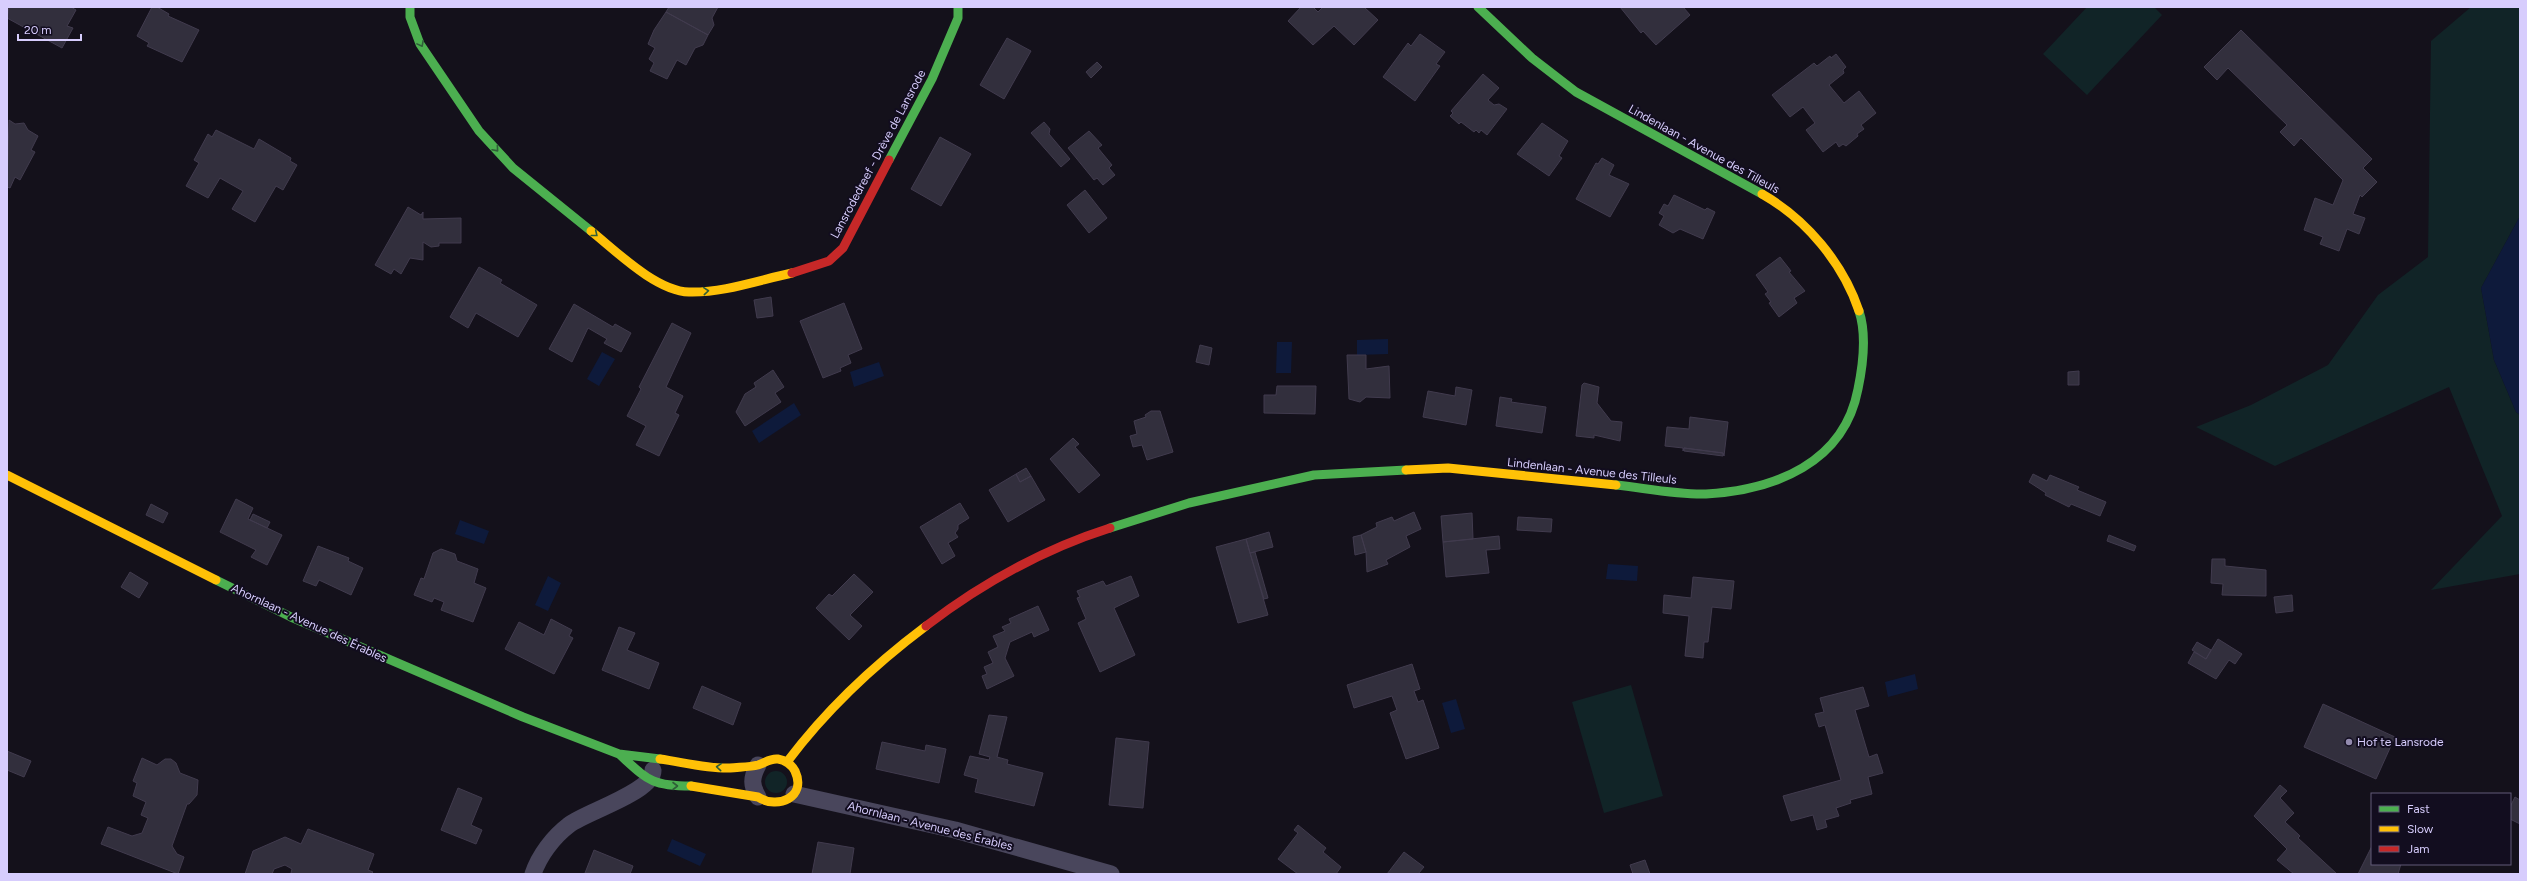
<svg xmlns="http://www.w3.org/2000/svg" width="2527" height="881" font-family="Figtree,sans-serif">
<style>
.green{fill:#112427}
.water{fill:#0e1a3b}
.building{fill:#322f3d;stroke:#413b4e}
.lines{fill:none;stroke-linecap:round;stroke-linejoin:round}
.street{stroke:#49465c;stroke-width:17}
.fast{stroke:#4caf50;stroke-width:9}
.slow{stroke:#ffc107;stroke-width:9}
.jam{stroke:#c62828;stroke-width:9}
.oneway{stroke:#2f5e38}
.poi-dot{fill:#938bae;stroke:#120d1f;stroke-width:1.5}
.labels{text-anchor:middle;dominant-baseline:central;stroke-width:4;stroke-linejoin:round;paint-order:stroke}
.street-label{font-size:12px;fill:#d7cdfd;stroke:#120d1f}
.poi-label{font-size:12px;fill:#d7cdfd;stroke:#120d1f;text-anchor:start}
</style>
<rect width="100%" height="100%" fill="#14111b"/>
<path class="green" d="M 2087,7 L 2154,7 L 2162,15 L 2087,95 L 2043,54 Z
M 2471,7 L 2520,7 L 2520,216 L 2481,288 L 2494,360 L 2516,412 L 2520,415 L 2520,574 L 2431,590 L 2502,516 L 2449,387 L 2275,466 L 2196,427 L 2251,405 L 2328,365 L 2378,295 L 2428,257 L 2431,41 Z
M 1631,685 L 1663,796 L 1604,813 L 1572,702 Z
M765 782a11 11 0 1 1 22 0a11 11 0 1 1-22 0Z"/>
<path class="water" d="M 2520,216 L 2520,415 L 2516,412 L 2494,360 L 2481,288 Z
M 1388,339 L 1388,354 L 1357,355 L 1357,340 Z
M 1277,342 L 1292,342 L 1291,373 L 1276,373 Z
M 602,352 L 615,359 L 599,386 L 587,379 Z
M 879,362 L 884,376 L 854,387 L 850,372 Z
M 794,403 L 801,415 L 759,443 L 752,431 Z
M 460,520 L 489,531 L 484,544 L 455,534 Z
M 1608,564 L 1638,566 L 1637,581 L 1606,579 Z
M 548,576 L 561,583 L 548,611 L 535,605 Z
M 1915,674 L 1918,689 L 1888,697 L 1885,682 Z
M 1456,699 L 1465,729 L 1451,733 L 1442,703 Z
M 672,839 L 706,854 L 700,866 L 667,851 Z"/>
<path class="building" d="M 9,7 L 71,7 L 76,10 L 67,26 L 73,28 L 62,48 L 7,18 Z
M 152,7 L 157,7 L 169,14 L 168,16 L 199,30 L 182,62 L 147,46 L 149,43 L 137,36 Z
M 669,7 L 718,7 L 712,18 L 714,25 L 708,35 L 666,12 Z
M 1301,7 L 1313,7 L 1318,12 L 1323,7 L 1364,7 L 1378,20 L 1354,45 L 1334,26 L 1313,45 L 1288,21 Z
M 1620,7 L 1683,7 L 1690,15 L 1656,45 L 1643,31 L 1641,33 Z
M 666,12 L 708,35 L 703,45 L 695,48 L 686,65 L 677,60 L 667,79 L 650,71 L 654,63 L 649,59 L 655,48 L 648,44 L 654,30 Z
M 2241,30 L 2372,159 L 2363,168 L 2377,182 L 2362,197 L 2360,195 L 2353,214 L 2365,218 L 2359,234 L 2347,229 L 2339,251 L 2320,244 L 2323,237 L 2304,230 L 2315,198 L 2333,205 L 2343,180 L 2301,138 L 2294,146 L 2280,132 L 2287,125 L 2228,68 L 2217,80 L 2204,67 Z
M 1420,34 L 1445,52 L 1436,64 L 1440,66 L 1415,101 L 1383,77 L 1408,43 L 1411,46 Z
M 1007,38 L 1031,51 L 1004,99 L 980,85 Z
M 1836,54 L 1846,67 L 1843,70 L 1844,73 L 1829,85 L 1844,103 L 1859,91 L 1876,113 L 1861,125 L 1864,129 L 1857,134 L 1858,136 L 1846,146 L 1843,144 L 1839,147 L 1836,142 L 1823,152 L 1806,130 L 1815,123 L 1803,107 L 1790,117 L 1772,95 L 1814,63 L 1817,66 L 1830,56 L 1831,58 Z
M 1097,62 L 1102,67 L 1091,78 L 1086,72 Z
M 1483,74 L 1499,88 L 1488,100 L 1494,105 L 1499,104 L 1507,109 L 1487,135 L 1481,130 L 1479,133 L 1476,130 L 1474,132 L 1461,122 L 1459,124 L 1450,116 L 1453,113 L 1451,111 Z
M 9,120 L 15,124 L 24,123 L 28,130 L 38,136 L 31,150 L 35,152 L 20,180 L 15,177 L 10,188 L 7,187 Z
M 1044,122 L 1050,129 L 1049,134 L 1070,159 L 1061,167 L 1031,133 Z
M 1542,123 L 1568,141 L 1559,156 L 1562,158 L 1549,176 L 1517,154 Z
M 216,130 L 254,149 L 259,139 L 291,158 L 290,161 L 297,165 L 283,190 L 276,186 L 255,222 L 232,209 L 243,191 L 220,178 L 208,198 L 186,186 L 199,163 L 194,160 L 208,134 L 212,137 Z
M 1089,131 L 1102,145 L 1098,148 L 1112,165 L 1109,168 L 1115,175 L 1103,185 L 1097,178 L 1094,180 L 1068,148 Z
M 940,137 L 971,154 L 941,206 L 911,189 Z
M 1602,158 L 1614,165 L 1609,175 L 1629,184 L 1610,217 L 1576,199 L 1596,163 L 1598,164 Z
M 1085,190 L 1107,218 L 1089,233 L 1067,205 Z
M 1674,195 L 1705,210 L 1707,208 L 1715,212 L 1703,239 L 1680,229 L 1673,233 L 1659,225 L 1664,216 L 1659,213 L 1664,204 L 1668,206 Z
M 408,207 L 421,215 L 423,212 L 423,219 L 461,218 L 461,243 L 439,243 L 439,246 L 431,247 L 423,242 L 423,260 L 410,258 L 401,274 L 394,269 L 391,274 L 375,265 Z
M 1780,257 L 1791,271 L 1789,272 L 1805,291 L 1794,298 L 1797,303 L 1779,317 L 1769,303 L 1771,302 L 1765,294 L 1768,292 L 1756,275 Z
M 479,267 L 502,280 L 500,283 L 537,305 L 518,337 L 476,313 L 468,328 L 450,317 Z
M 771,297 L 773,316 L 757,318 L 754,300 Z
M 844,303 L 862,349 L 848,355 L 851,363 L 840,368 L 841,371 L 823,378 L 800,321 Z
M 574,304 L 613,327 L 615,324 L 631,333 L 621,352 L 604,343 L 607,339 L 588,328 L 572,362 L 549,349 Z
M 672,323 L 691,333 L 666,387 L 683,396 L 675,413 L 679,415 L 659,456 L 636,445 L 646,426 L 627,416 L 641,389 L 639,387 Z
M 1200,345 L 1212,348 L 1209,365 L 1196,362 Z
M 1347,355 L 1366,355 L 1366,369 L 1389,366 L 1390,398 L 1366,397 L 1360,402 L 1349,399 Z
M 773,370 L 784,387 L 775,393 L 781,402 L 745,426 L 736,412 L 745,394 L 756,387 L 754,383 Z
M 2079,371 L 2079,385 L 2068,385 L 2068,372 Z
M 1584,383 L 1599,387 L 1597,403 L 1611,421 L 1622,422 L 1620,441 L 1594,435 L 1594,438 L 1576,436 L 1582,385 Z
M 1277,386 L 1316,386 L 1315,414 L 1264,413 L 1264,395 L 1276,395 Z
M 1456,387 L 1472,390 L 1466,425 L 1423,417 L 1428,391 L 1455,396 Z
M 1500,397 L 1512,399 L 1511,402 L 1546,407 L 1542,433 L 1496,426 Z
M 1151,411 L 1160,411 L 1173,452 L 1147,460 L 1142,445 L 1133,447 L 1130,436 L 1137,434 L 1134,421 L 1146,417 L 1145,415 Z
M 1690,417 L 1728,422 L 1724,456 L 1723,453 L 1684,448 L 1683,451 L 1683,448 L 1665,446 L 1667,427 L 1689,429 Z
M 1073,438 L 1079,444 L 1075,447 L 1100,475 L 1079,493 L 1050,459 Z
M 1684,448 L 1723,453 L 1723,456 L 1684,451 Z
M 1026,468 L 1031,476 L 1020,482 L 1016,474 Z
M 1016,474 L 1020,482 L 1031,476 L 1045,500 L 1008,522 L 989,490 Z
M 2033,474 L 2047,481 L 2050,475 L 2079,487 L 2077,490 L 2106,502 L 2100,516 L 2071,504 L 2069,507 L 2045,495 L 2046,493 L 2029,482 Z
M 236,499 L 253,508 L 248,519 L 282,535 L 267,565 L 251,557 L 256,550 L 220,532 Z
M 960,503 L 969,518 L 958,525 L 958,529 L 955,533 L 958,537 L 948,543 L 955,556 L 942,564 L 920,527 Z
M 151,504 L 168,513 L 163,523 L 146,515 Z
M 1414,512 L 1421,529 L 1406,536 L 1410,547 L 1386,560 L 1388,564 L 1367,572 L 1366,552 L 1361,535 L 1377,527 L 1376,523 L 1392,517 L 1394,521 Z
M 1472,513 L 1473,539 L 1443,542 L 1441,516 Z
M 253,514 L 270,522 L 267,528 L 250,520 Z
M 1518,517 L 1552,519 L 1551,532 L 1517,530 Z
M 1269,532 L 1273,547 L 1250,553 L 1246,539 Z
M 1361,535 L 1366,552 L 1355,555 L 1353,537 Z
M 2109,535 L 2136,546 L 2134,551 L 2107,541 Z
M 1499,536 L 1500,549 L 1486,550 L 1489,573 L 1446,577 L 1443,542 Z
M 1246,539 L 1268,615 L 1238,623 L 1216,547 Z
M 318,546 L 349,558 L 348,561 L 363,568 L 351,595 L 319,580 L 316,586 L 303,581 Z
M 441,549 L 455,554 L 457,561 L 478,569 L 474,583 L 486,588 L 473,622 L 441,610 L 444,602 L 434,598 L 432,602 L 414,595 L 421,578 L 424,579 L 433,553 Z
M 1255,552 L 1268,598 L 1264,599 L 1250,553 Z
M 2212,559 L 2225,559 L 2225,566 L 2266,570 L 2266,596 L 2222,595 L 2223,584 L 2211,583 Z
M 130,572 L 148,583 L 139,598 L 121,587 Z
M 854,574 L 873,592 L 850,615 L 862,626 L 849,640 L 816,608 L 829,594 L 832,596 Z
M 1131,576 L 1139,596 L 1114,608 L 1135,655 L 1100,672 L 1078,623 L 1086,619 L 1077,598 L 1080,597 L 1077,591 L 1103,581 L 1106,586 Z
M 1693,577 L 1734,581 L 1731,609 L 1712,607 L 1708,642 L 1704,642 L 1703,658 L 1685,656 L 1689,616 L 1663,613 L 1664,595 L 1691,598 Z
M 2292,595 L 2293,611 L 2276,613 L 2274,597 Z
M 1038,606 L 1049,630 L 1034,637 L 1032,632 L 1010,642 L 1005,658 L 1014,676 L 987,689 L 982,676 L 987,674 L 984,667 L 993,663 L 988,652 L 998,647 L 993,636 L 1005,631 L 1002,627 L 1011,623 L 1009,619 Z
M 551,619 L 572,630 L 569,636 L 573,638 L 554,674 L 505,649 L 519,622 L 544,635 Z
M 619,627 L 635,633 L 627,650 L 659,663 L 649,689 L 602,670 Z
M 2218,639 L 2242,654 L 2235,664 L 2229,660 L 2216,679 L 2188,663 L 2194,652 L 2206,659 Z
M 2197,642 L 2211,650 L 2206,659 L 2192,650 Z
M 1412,664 L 1420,689 L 1414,691 L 1418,702 L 1423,700 L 1439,748 L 1406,759 L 1390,713 L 1397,710 L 1392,696 L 1354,708 L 1347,685 Z
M 702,686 L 741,703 L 733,725 L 693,708 Z
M 1863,687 L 1869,706 L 1855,710 L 1869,757 L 1877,754 L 1883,773 L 1868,777 L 1872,794 L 1850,800 L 1851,803 L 1836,808 L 1839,816 L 1825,820 L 1827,827 L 1817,830 L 1813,815 L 1791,821 L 1783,796 L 1841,780 L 1825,725 L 1819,727 L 1815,714 L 1824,712 L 1820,698 Z
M 2323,704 L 2395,737 L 2376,779 L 2304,747 Z
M 989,715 L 1007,717 L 997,757 L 1008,760 L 1007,764 L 1043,773 L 1034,806 L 975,792 L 978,779 L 964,775 L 970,756 L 989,760 L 990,757 L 979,754 Z
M 1116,738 L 1149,742 L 1143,808 L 1109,805 Z
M 882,742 L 925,751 L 926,745 L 946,749 L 939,783 L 876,769 Z
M 7,751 L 31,761 L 24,777 L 7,770 Z
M 142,758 L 157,765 L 165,759 L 171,759 L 176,763 L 180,773 L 198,780 L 197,795 L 189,804 L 187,804 L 172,846 L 177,854 L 184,857 L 178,874 L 101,844 L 108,827 L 132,836 L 142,833 L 148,818 L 141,815 L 146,802 L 133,796 L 137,783 L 133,781 Z
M 2280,785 L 2287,791 L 2280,798 L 2294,813 L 2285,822 L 2300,836 L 2298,838 L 2337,874 L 2294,874 L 2277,860 L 2287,849 L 2254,816 Z
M 458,788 L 482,798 L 471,825 L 482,830 L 476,844 L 441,830 Z
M 2515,797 L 2520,800 L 2520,824 L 2510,819 L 2510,807 Z
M 1298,825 L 1326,848 L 1323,852 L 1341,867 L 1336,874 L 1298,874 L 1278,859 L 1298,833 L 1294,830 Z
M 308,829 L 374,854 L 368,870 L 373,872 L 371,874 L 294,874 L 291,873 L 292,869 L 285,865 L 274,869 L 272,874 L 245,874 L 253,851 L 285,837 L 301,844 Z
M 818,842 L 854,848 L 850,874 L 812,874 Z
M 2372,846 L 2372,864 L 2401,864 L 2398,874 L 2358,874 Z
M 594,850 L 633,866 L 630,874 L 585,873 Z
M 1404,852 L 1424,867 L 1418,874 L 1387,874 Z
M 1645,860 L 1650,874 L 1633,874 L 1630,865 Z"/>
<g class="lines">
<path class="street" d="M 758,765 C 751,778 751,785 758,797
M 794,794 L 955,830 L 1111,874
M 533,874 C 539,856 553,837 569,825 C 585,812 654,792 653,770"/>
<path class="fast" d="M 410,7 L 410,17 L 420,44 L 479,131 L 513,168 L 591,231
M 1478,7 L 1532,58 L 1576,92 L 1762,194
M 889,160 L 932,79 L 958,18 L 958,7
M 1616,485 C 1644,488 1678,495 1706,494 C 1775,490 1844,463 1858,389 C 1863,365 1867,335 1859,311
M 1110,528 L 1189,503 L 1314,475 L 1406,470
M 216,580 L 291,617 L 523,717 L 619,754 L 660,759
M 619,754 C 648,780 651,786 691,786"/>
<path class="slow" d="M 1762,194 C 1806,219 1843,263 1859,311
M 591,231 C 616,251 656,291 689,292 C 723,293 759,280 792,273
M 1406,470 L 1448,468 L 1616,485
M 7,475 L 216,580
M 660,759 C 682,762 708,769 730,768 C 739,767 750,767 758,765 C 765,763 770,758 778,759 C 785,760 792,765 795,771 C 807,797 778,810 758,797 L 691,786
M 787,762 C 826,710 874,665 926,626"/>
<path class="jam" d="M 792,273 L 829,261 L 843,248 L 889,160
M 926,626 C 981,584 1044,549 1110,528"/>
</g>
<defs><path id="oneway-chevron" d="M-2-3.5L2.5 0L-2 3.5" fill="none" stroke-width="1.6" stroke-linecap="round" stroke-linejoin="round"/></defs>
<g class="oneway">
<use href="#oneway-chevron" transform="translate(421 44) rotate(62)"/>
<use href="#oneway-chevron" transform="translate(496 149) rotate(49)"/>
<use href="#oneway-chevron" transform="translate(595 234) rotate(39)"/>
<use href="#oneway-chevron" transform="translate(706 291) rotate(-5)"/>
<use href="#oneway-chevron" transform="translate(719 767) rotate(-175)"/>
<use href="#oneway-chevron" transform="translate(675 786)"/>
</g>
<circle class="poi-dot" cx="2349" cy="742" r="4"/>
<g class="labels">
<g class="street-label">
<text transform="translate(1704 149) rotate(29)">Lindenlaan - Avenue des Tilleuls</text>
<text transform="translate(878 154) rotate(-62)">Lansrodedreef - Drève de Lansrode</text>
<text transform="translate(1592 471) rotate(6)">Lindenlaan - Avenue des Tilleuls</text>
<text transform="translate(309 623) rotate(25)">Ahornlaan - Avenue des Érables</text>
<text transform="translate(930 826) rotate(14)">Ahornlaan - Avenue des Érables</text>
</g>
<g class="poi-label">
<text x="2357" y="742">Hof te Lansrode</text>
</g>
</g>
<rect width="2527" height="881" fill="none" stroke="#d7cdfd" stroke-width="16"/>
<rect x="2371" y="793" width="140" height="72" fill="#120d1f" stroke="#615a78"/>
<rect x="2379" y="806" width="20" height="6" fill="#4caf50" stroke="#615a78"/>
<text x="2407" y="813" font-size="12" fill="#d7cdfd">Fast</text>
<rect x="2379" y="826" width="20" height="6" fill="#ffc107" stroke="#615a78"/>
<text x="2407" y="833" font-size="12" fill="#d7cdfd">Slow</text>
<rect x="2379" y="846" width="20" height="6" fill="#c62828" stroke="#615a78"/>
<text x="2407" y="853" font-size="12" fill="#d7cdfd">Jam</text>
<path d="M18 34v6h63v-6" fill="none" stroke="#d7cdfd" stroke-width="2"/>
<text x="24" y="34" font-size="12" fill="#d7cdfd" stroke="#120d1f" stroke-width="3" paint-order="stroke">20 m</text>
</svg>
